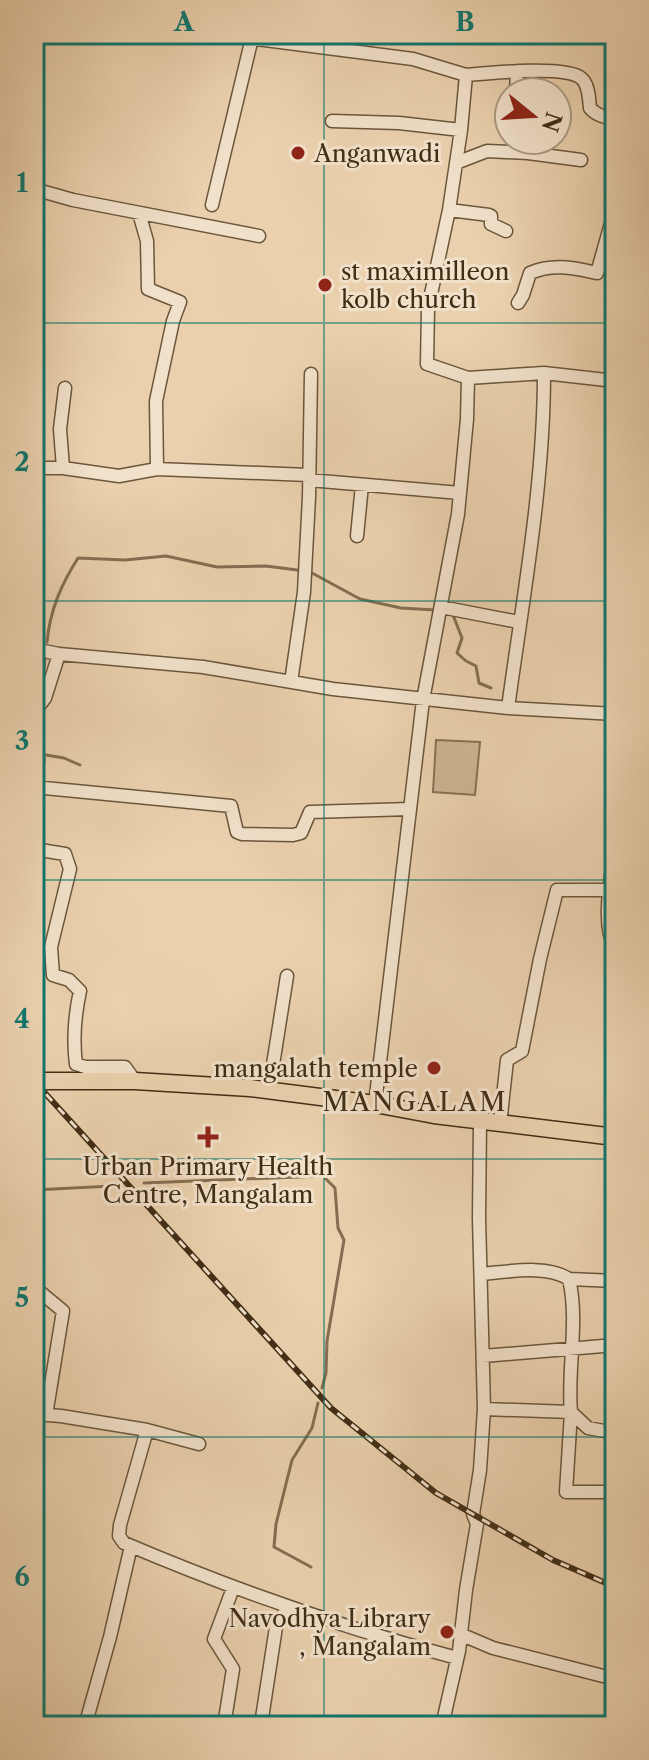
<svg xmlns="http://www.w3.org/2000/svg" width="649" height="1760" font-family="'Libre Caslon Text',serif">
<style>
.green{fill:#cdb493;stroke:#877154;stroke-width:2}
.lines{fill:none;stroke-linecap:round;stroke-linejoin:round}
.stream{stroke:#846e51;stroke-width:3}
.minor-casing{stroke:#6b563b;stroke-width:15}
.major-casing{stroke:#412e15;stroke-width:19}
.minor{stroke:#f1e0ca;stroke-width:12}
.major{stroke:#ead0ad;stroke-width:16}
.rail-casing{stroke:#412e15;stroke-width:6}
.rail{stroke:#f1e0ca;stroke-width:3;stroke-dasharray:9;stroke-linecap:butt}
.grid{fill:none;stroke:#0f766e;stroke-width:2;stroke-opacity:0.55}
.poi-dot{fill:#8f2418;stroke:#f1e0ca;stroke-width:3}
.labels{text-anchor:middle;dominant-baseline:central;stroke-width:6;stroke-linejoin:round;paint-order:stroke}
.poi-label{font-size:24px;fill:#412e15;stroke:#f1e0ca;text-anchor:start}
.neighbourhood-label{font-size:26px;letter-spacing:2px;fill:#412e15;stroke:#f1e0ca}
.neatline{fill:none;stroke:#0f766e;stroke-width:3}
.grid-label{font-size:26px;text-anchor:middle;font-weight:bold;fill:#0f766e}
</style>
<rect width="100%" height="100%" fill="#ead0ad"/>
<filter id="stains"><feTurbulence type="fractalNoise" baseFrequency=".0025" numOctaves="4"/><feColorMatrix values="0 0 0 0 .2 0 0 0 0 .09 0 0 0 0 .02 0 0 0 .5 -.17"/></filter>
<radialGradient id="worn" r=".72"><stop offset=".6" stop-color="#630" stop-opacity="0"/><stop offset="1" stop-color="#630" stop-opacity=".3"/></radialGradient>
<path class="green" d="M 436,740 L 480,742 L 475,795 L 433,792 Z"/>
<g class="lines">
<path class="stream" d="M 312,573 L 360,599 L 401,608 L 435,610
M 453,615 L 462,638 L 457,653 L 466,661 L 476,666 L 479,683 L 491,688
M 47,642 C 50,610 61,585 78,558 L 125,560 L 166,556 L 217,567 L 266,566 L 297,570
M 34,678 L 43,677 L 45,659
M 46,755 L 64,758 L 80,765
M 144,1183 L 323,1176 L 335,1188 L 338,1228 L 344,1240 L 327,1341 L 326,1373 L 322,1388
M 34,1190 L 112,1186
M 311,1567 L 274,1547 L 276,1524 L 292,1460 L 312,1428 L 318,1403"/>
<defs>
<path id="minor" d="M 218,34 L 413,59 L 466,75 L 461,130 L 449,210 L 428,308 L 427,364 L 468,378 L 467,419 L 458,514 L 423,700 L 375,1104
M 466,75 C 489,73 565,65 581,78 C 589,84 589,99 590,108 C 597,116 605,117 615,119
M 516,92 L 517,71
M 332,121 L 399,123 L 461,130
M 456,163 L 487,151 L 528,153 L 581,160
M 34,189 L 73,200 L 259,236
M 212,205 L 252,38
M 449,210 L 489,215 L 491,216 L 491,224 L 506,231
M 139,213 L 147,241 L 148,289 L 180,302 L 173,321 L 156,401 L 157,469
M 518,303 L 523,295 L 530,273 C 553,263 574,268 597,273 L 615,209
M 468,378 L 544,373 L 615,381
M 34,468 L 63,468 L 119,476 L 157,469 L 308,475
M 63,468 L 60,429 L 65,388
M 309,480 L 460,493
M 357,536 L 362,485
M 441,607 L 519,622
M 34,649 L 59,654 L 203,667 L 333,689 L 508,708 C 523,597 544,485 544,373
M 291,682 L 304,592 L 309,497 L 311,374
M 508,708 L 615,714
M 34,712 L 45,698 L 59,654
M 34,730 L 38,760 L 34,785
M 34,787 L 231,806 L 237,832 L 242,834 L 293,835 L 301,833 L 310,812 L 410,809
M 615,802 C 614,821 615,841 613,860 C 610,884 602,926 615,948
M 34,849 L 65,854 L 70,869 L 51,947 L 53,975 L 69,980 L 80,991 C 75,1014 73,1041 76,1064 L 85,1067 L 125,1067 L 135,1081
M 269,1090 L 287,976
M 500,1124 L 507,1060 L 522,1051 L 540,959 L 557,890 L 615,890
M 481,1274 C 507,1272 547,1264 569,1279 C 579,1321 567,1370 571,1412 L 588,1428 L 615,1433
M 569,1279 L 615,1281
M 34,1287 L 63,1311 L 46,1415
M 483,1356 L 615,1345
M 484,1409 L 571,1412 L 566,1492 L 615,1492
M 34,1414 L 61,1416 L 147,1430 L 199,1444
M 147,1430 L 120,1525 L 119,1536 L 124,1543 C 232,1589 343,1628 457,1658
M 460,1634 L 493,1648 L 615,1679
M 85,1726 L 110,1637 L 131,1546
M 224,1726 L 233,1669 L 214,1639 L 233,1588
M 258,1726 L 262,1718 L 276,1627 L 288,1607
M 442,1726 L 459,1651 L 466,1590 L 477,1524 L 473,1514 L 480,1470 L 484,1409 L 479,1218 L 480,1121"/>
<path id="major" d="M 34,1081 L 135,1081 L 250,1088 L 375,1104 L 434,1115 L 615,1137"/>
</defs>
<use href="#minor" class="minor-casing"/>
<use href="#major" class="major-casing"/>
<use href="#minor" class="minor"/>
<use href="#major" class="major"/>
<defs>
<path id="rail" d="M 34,1081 L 331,1408 L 436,1493 L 553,1560 L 615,1587"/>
</defs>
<use href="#rail" class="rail-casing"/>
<use href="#rail" class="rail"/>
</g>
<path class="grid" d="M 324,34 L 324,1726M 34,323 L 615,323M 34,601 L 615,601M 34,880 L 615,880M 34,1159 L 615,1159M 34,1437 L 615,1437"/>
<g class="poi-dot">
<circle cx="298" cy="153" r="8"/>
<circle cx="325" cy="285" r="8"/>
<circle cx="434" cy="1068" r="8"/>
<path d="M204 1125h8v8h8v8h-8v8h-8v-8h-8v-8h8z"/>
<circle cx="447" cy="1632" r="8"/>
</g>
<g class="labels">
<g class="poi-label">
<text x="314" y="153">Anganwadi</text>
<text x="341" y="271">st maximilleon<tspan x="341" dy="28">kolb church</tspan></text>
<text x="418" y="1068" text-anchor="end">mangalath temple</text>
<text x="208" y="1166" text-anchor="middle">Urban Primary Health<tspan x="208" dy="28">Centre, Mangalam</tspan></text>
<text x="431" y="1618" text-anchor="end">Navodhya Library<tspan x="431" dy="28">, Mangalam</tspan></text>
</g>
<g class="neighbourhood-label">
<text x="415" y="1102">MANGALAM</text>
</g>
</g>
<rect width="649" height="1760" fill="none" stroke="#ead0ad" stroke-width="88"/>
<g transform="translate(533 116) rotate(108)"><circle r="38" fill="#f1e0ca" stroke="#ab9982" stroke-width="2"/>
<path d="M0-6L14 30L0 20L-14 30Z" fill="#8f2418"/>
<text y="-12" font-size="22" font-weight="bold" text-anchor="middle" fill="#412e15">N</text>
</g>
<rect x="44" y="44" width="561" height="1672" class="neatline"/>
<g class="grid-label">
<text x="184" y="31">A</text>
<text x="465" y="31">B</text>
<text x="22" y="192">1</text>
<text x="22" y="471">2</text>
<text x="22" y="750">3</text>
<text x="22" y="1028">4</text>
<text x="22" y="1307">5</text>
<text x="22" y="1586">6</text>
</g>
<rect width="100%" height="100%" filter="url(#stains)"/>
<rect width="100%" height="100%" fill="url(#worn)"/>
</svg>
